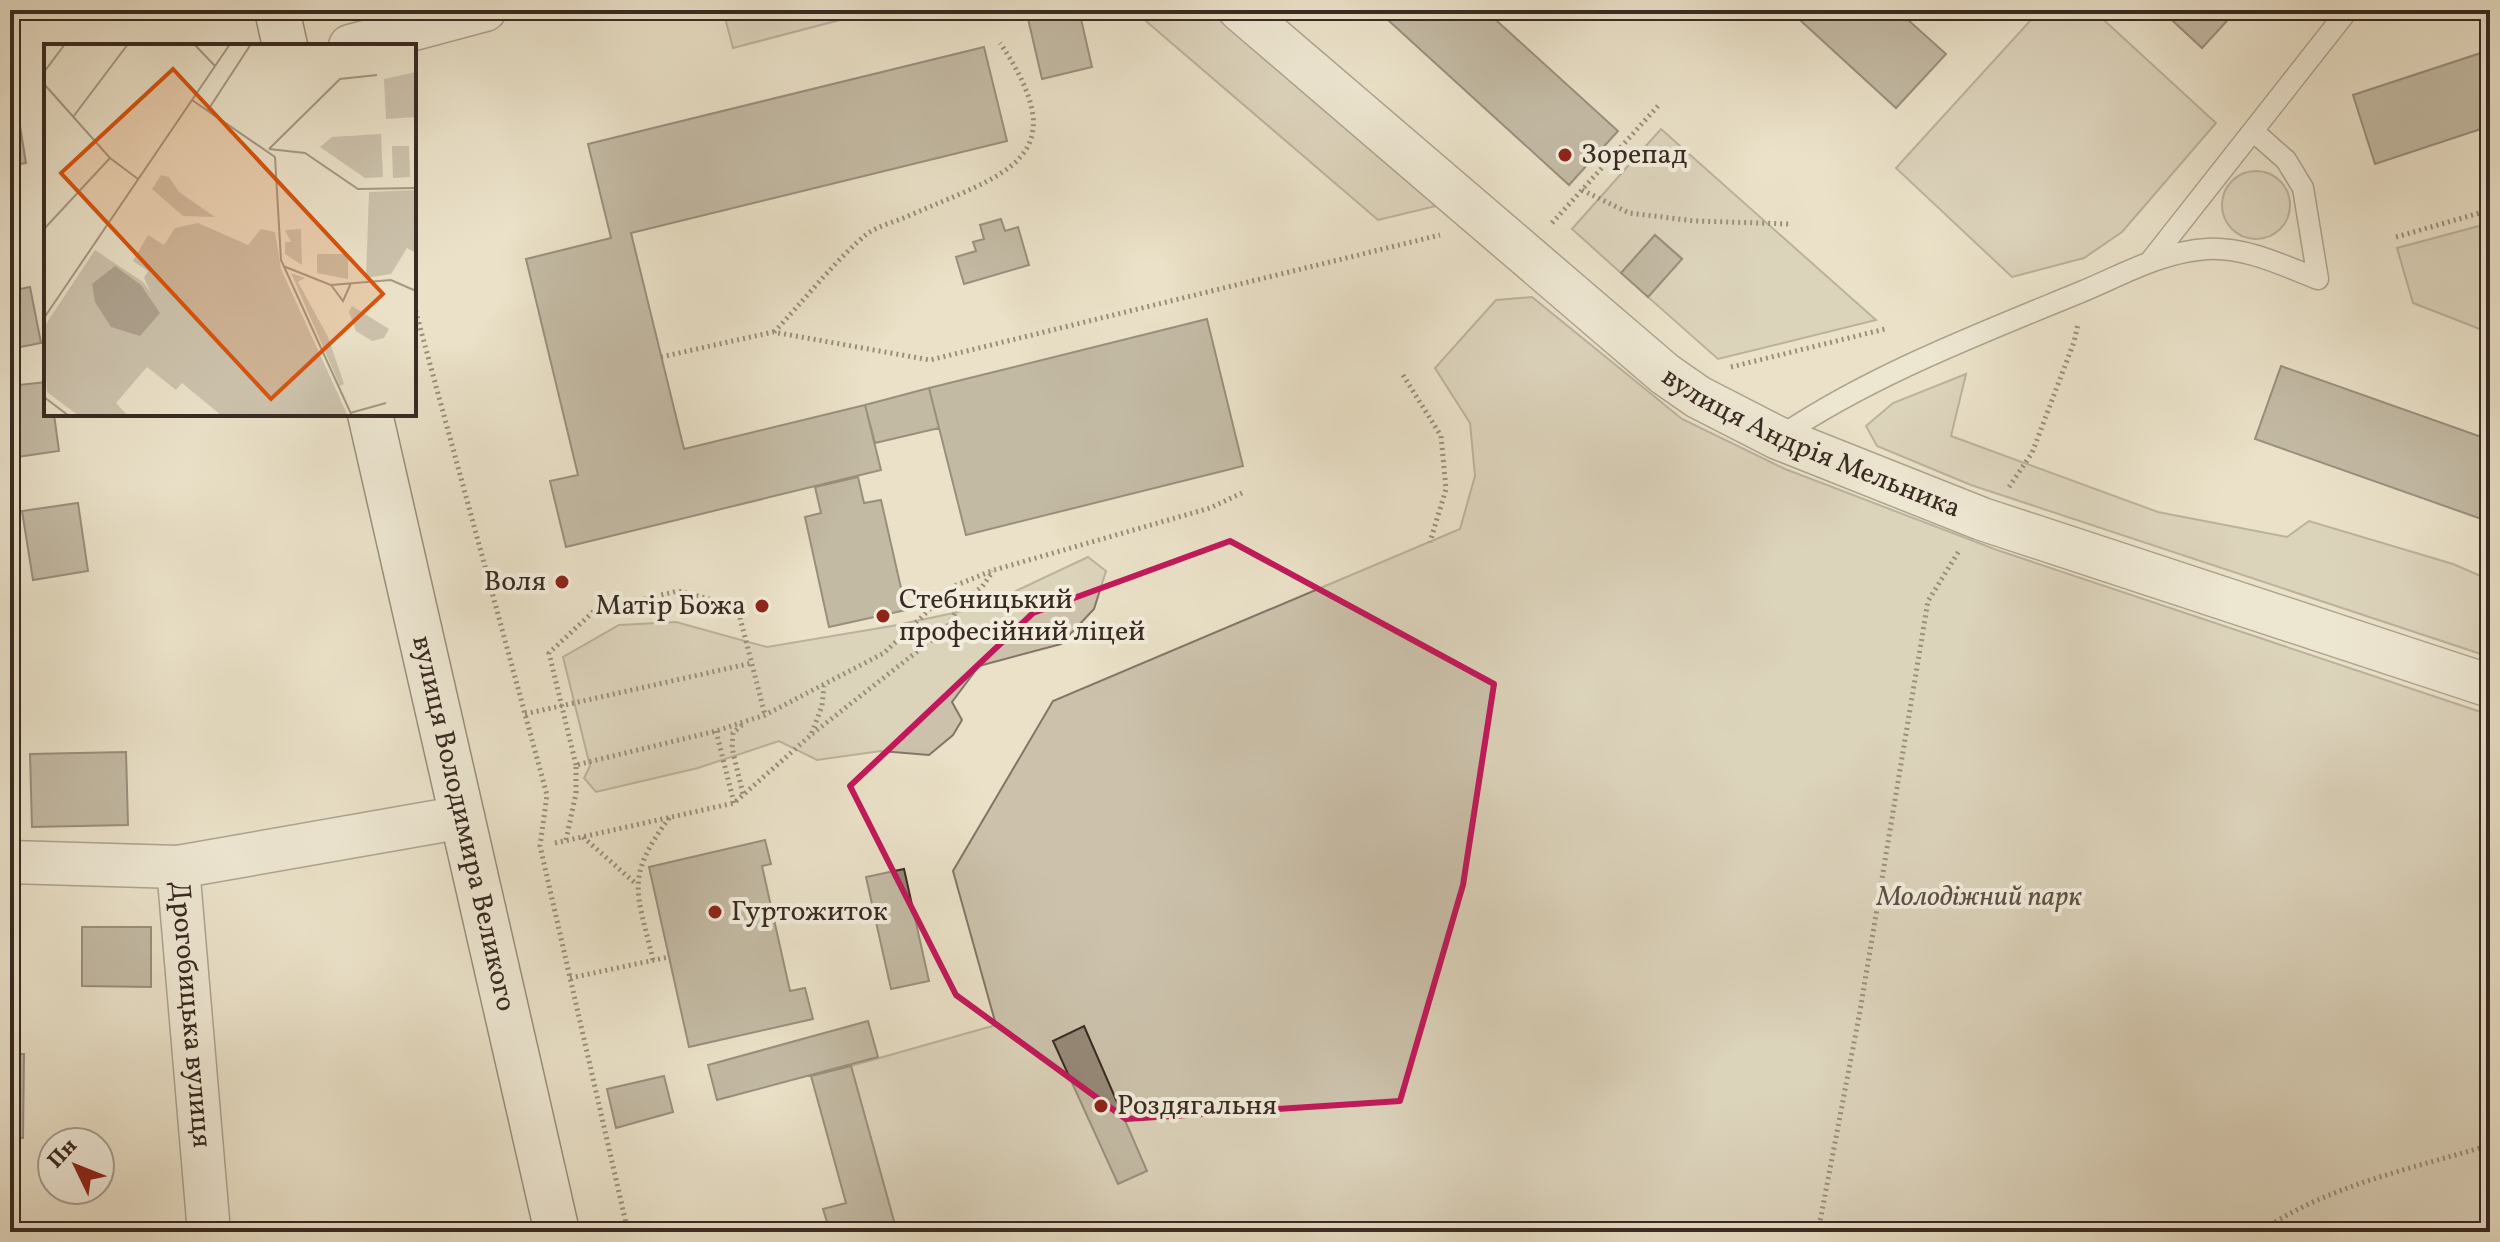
<svg xmlns="http://www.w3.org/2000/svg" width="2500" height="1242" font-family="Vollkorn,serif">
<style>
.green{fill:#ccc2ac;stroke:#837668;stroke-width:2}
.building{fill:#968979;stroke:#3a2a23;stroke-width:2}
.lines{fill:none;stroke-linecap:round;stroke-linejoin:round}
.lane-casing{stroke:#66584c;stroke-width:23}
.street-casing{stroke:#66584c;stroke-width:45}
.secondary-casing{stroke:#3a2a23;stroke-width:47}
.path{stroke:#3a2a23;stroke-width:5;stroke-dasharray:2 4;stroke-linecap:butt}
.lane{stroke:#f1ecdb;stroke-width:20}
.street{stroke:#f1ecdb;stroke-width:42}
.secondary{stroke:#f1ecdb;stroke-width:44}
.marked{fill:none;stroke:#c2185b;stroke-width:6;stroke-linejoin:round}
.poi-dot{fill:#8f2418;stroke:#f1ecdb;stroke-width:3}
.labels{text-anchor:middle;dominant-baseline:central;stroke-width:8;stroke-linejoin:round;paint-order:stroke}
.poi-label{font-size:28px;fill:#3a2a23;stroke:#f1ecdb;text-anchor:start}
.street-label{font-size:28px;fill:#3a2a23;stroke:#f1ecdb}
.park-label{font-size:28px;font-style:italic;fill:#5e5045;stroke:#f1ecdb}
.inset-road{fill:none;stroke:#a49886;stroke-width:2}
.view{fill:#d7540e;fill-opacity:0.15;stroke:#d7540e;stroke-width:4}
.inset-edge{fill:none;stroke:#3a2a23;stroke-width:4}
</style>
<rect width="100%" height="100%" fill="#eae1c8"/>
<filter id="stains"><feTurbulence type="fractalNoise" baseFrequency=".0025" numOctaves="4"/><feColorMatrix values="0 0 0 0 .2 0 0 0 0 .09 0 0 0 0 .02 0 0 0 .5 -.17"/></filter>
<radialGradient id="worn" r=".72"><stop offset=".6" stop-color="#630" stop-opacity="0"/><stop offset="1" stop-color="#630" stop-opacity=".3"/></radialGradient>
<path class="green" d="M 723,10 L 878,10 L 733,48 Z
M 1133,10 L 1208,10 L 1436,206 L 1378,220 Z
M 2040,10 L 2093,10 L 2216,123 L 2122,232 L 2084,258 L 2012,277 L 1896,168 Z
M 1661,129 L 1876,320 L 1718,359 L 1648,297 L 1682,258 L 1655,235 L 1621,273 L 1572,229 Z
M2222 205a34 34 0 1 1 68 0a34 34 0 1 1-68 0Z
M 2490,223 L 2490,333 L 2413,303 L 2397,248 Z
M 1532,297 L 1682,419 L 1785,469 L 1997,550 L 2490,715 L 2490,1232 L 897,1232 L 851,1066 L 996,1025 L 953,871 L 1053,701 L 1460,529 L 1475,476 L 1470,423 L 1435,368 L 1496,300 Z
M 1966,374 L 1951,436 L 2158,512 L 2287,537 L 2309,521 L 2453,564 L 2490,580 L 2490,657 L 1971,485 L 1877,446 L 1866,426 L 1893,403 Z
M 1088,557 L 1106,571 L 1094,609 L 1061,644 L 979,666 L 952,702 L 962,720 L 953,735 L 929,755 L 881,751 L 817,760 L 779,741 L 698,768 L 596,792 L 584,778 L 590,766 L 563,657 L 619,625 L 676,622 L 767,647 L 892,626 L 982,607 Z"/>
<path class="building" d="M 1026,10 L 1079,10 L 1092,67 L 1042,79 Z
M 1377,10 L 1485,10 L 1618,131 L 1569,185 Z
M 1789,10 L 1897,10 L 1946,54 L 1896,108 Z
M 2161,10 L 2237,10 L 2202,48 Z
M 984,47 L 1007,141 L 631,233 L 684,449 L 865,405 L 881,470 L 566,547 L 550,481 L 578,475 L 526,259 L 611,238 L 588,144 Z
M 2490,50 L 2490,126 L 2375,164 L 2353,95 Z
M 13,83 L 26,163 L 10,166 L 10,84 Z
M 1001,219 L 1005,231 L 1018,227 L 1029,265 L 964,284 L 956,257 L 976,251 L 973,242 L 984,239 L 980,225 Z
M 1655,235 L 1682,259 L 1648,297 L 1621,273 Z
M 30,287 L 41,343 L 10,349 L 10,291 Z
M 1207,319 L 1243,466 L 966,535 L 929,388 Z
M 2281,366 L 2490,440 L 2490,522 L 2255,439 Z
M 46,382 L 46,414 L 54,414 L 59,451 L 10,458 L 10,386 Z
M 929,388 L 939,428 L 875,443 L 865,405 Z
M 858,477 L 864,503 L 881,500 L 906,610 L 829,627 L 805,517 L 821,513 L 815,487 Z
M 78,503 L 88,571 L 33,580 L 22,511 Z
M 126,752 L 128,825 L 32,827 L 30,754 Z
M 765,840 L 771,864 L 762,866 L 790,991 L 805,988 L 813,1019 L 689,1047 L 649,867 Z
M 904,869 L 929,981 L 891,989 L 866,877 Z
M 82,927 L 151,927 L 151,987 L 82,986 Z
M 868,1021 L 878,1057 L 717,1100 L 708,1065 Z
M 1084,1026 L 1147,1171 L 1118,1184 L 1053,1041 Z
M 10,1054 L 24,1054 L 23,1138 L 10,1138 Z
M 851,1066 L 897,1232 L 830,1232 L 823,1209 L 846,1203 L 811,1076 Z
M 664,1076 L 673,1112 L 616,1128 L 607,1089 Z
M 353,1226 L 354,1232 L 314,1232 Z"/>
<g class="lines">
<defs>
<path id="lane" d="M 2152,259 L 2348,10
M 1778,438 C 1869,376 1979,334 2081,292 C 2122,275 2161,252 2207,249 C 2246,247 2282,265 2318,279 L 2303,188 L 2286,160 L 2253,131"/>
<g id="street">
<path id="s1" d="M 1240,10 L 1665,374 L 1698,397 L 1778,438 L 1982,519 L 2490,686"/>
<path d="M 350,46 L 485,10"/>
<path d="M 10,862 L 178,867 L 463,817"/>
<path id="s2" d="M 178,867 L 209,1232"/>
</g>
<g id="secondary">
<path d="M 277,10 L 285,46"/>
<path id="s3" d="M 370,414 L 557,1232"/>
</g>
</defs>
<use href="#lane" class="lane-casing"/>
<use href="#street" class="street-casing"/>
<use href="#secondary" class="secondary-casing"/>
<path class="path" d="M 1582,190 L 1629,213 L 1695,221 L 1790,224
M 1552,223 L 1658,106
M 2396,237 L 2490,210
M 414,305 L 547,795 L 540,846 L 628,1232
M 774,332 C 801,304 838,257 867,234 C 878,226 894,222 906,217 C 1003,174 1080,161 1000,43
M 661,357 L 773,332 L 930,360 L 1440,235
M 1731,367 L 1885,329
M 1403,375 L 1441,436 L 1446,489 L 1430,542
M 2009,487 L 2032,453 L 2074,342 L 2078,324
M 954,586 L 961,602
M 525,714 L 752,663
M 742,725 L 733,733 L 732,748 L 743,794
M 716,731 L 734,803
M 812,734 L 947,628 L 961,602 L 982,587 L 993,571
M 576,765 L 549,653 L 594,611 L 678,591 L 737,606 L 765,715
M 583,837 L 635,883
M 566,840 L 576,793 L 576,765 L 716,731 L 765,715 L 884,653 L 954,586 L 994,570 L 1210,508 L 1244,492
M 555,843 L 734,803 L 811,735 L 822,706 L 824,686
M 653,960 C 637,891 624,878 670,817
M 570,978 L 669,957
M 1818,1232 L 1860,1011 L 1928,601 L 1959,551
M 2260,1232 C 2325,1186 2414,1168 2490,1145"/>
<use href="#lane" class="lane"/>
<use href="#street" class="street"/>
<use href="#secondary" class="secondary"/>
</g>
<path d="M0 0H2500V1242H0ZM 1230,541 L 1494,684 L 1463,885 L 1400,1101 L 1126,1119 L 956,995 L 850,786 L 1033,613 Z" fill="#eae1c8" fill-opacity=".55" fill-rule="evenodd"/>
<path class="marked" d="M 1230,541 L 1494,684 L 1463,885 L 1400,1101 L 1126,1119 L 956,995 L 850,786 L 1033,613 Z"/>
<g class="poi-dot">
<circle cx="1565" cy="155" r="8"/>
<circle cx="562" cy="582" r="8"/>
<circle cx="762" cy="606" r="8"/>
<circle cx="883" cy="616" r="8"/>
<circle cx="715" cy="912" r="8"/>
<circle cx="1101" cy="1106" r="8"/>
</g>
<g class="labels">
<g class="poi-label">
<text x="1581" y="155">Зорепад</text>
<text x="546" y="582" text-anchor="end">Воля</text>
<text x="899" y="600">Стебницький<tspan x="899" dy="32">професійний ліцей</tspan></text>
<text x="746" y="606" text-anchor="end">Матір Божа</text>
<text x="731" y="912">Гуртожиток</text>
<text x="1117" y="1106">Роздягальня</text>
</g>
<g class="street-label">
<text stroke="none"><textPath href="#s1" startOffset="722">вулиця Андрія Мельника</textPath></text>
<text stroke="none"><textPath href="#s3" startOffset="420">вулиця Володимира Великого</textPath></text>
<text stroke="none"><textPath href="#s2" startOffset="148">Дрогобицька вулиця</textPath></text>
</g>
<g class="park-label">
<text x="1979" y="897">Молодіжний парк</text>
</g>
</g>
<g transform="translate(44 44)">
<rect width="372" height="372" fill="#eae1c8"/>
<path d="M 372,28 L 372,73 L 342,75 L 340,35 ZM 337,90 L 339,133 L 321,134 L 276,103 L 288,93 ZM 348,102 L 365,102 L 366,133 L 349,134 ZM 117,131 L 125,133 L 135,148 L 171,173 L 139,172 L 108,145 ZM 372,146 L 372,209 L 363,204 L 347,230 L 322,234 L 325,148 ZM 154,179 L 204,201 L 217,185 L 231,188 L 237,225 L 304,372 L 178,372 L 138,339 L 132,346 L 103,323 L 72,359 L 84,372 L 35,372 L 3,348 L 0,283 L 51,206 L 99,238 L 107,249 L 100,234 L 104,227 L 89,217 L 104,191 L 120,201 L 131,184 ZM 257,185 L 258,221 L 241,210 L 241,198 L 247,198 L 241,186 ZM 273,210 L 304,210 L 304,235 L 273,229 ZM 247,229 L 261,234 L 254,238 L 284,293 L 300,340 L 296,342 ZM 308,262 L 345,285 L 340,294 L 328,297 L 312,287 L 305,268 Z" fill="#ccc2ac"/>
<path d="M 71,222 L 97,241 L 116,269 L 96,292 L 67,283 L 51,258 L 48,240 Z" fill="#aea390"/>
<path class="inset-road" d="M 150,0 L 171,22M 0,28 L 21,0M 0,40 L 66,114 L 94,135M 148,56 L 231,113 L 237,216 L 308,372M 164,66 L 207,0M 29,73 L 84,0M 225,105 L 261,109 L 314,145 L 372,144M 225,105 L 296,35 L 333,31M 0,185 L 66,114M 239,222 L 287,241 L 299,257 L 307,239M 287,241 L 347,236 L 372,247M 0,274 L 186,0M 0,353 L 25,372M 306,369 L 342,359"/>
<path class="view" d="M 129,25 L 339,250 L 227,355 L 17,129 Z"/>
<rect width="372" height="372" class="inset-edge"/>
</g>
<rect width="2500" height="1242" fill="none" stroke="#eae1c8" stroke-width="40"/>
<rect x="12" y="12" width="2476" height="1218" fill="none" stroke="#3a2a23" stroke-width="4"/>
<rect x="20" y="20" width="2460" height="1202" fill="none" stroke="#3a2a23" stroke-width="2"/>
<g transform="translate(76 1166) rotate(313)"><circle r="38" fill="#f1ecdb" stroke="#a89e91" stroke-width="2"/>
<path d="M0-6L14 30L0 20L-14 30Z" fill="#8f2418"/>
<text y="-12" font-size="22" font-weight="bold" text-anchor="middle" fill="#3a2a23">Пн</text>
</g>
<rect width="100%" height="100%" filter="url(#stains)"/>
<rect width="100%" height="100%" fill="url(#worn)"/>
</svg>
